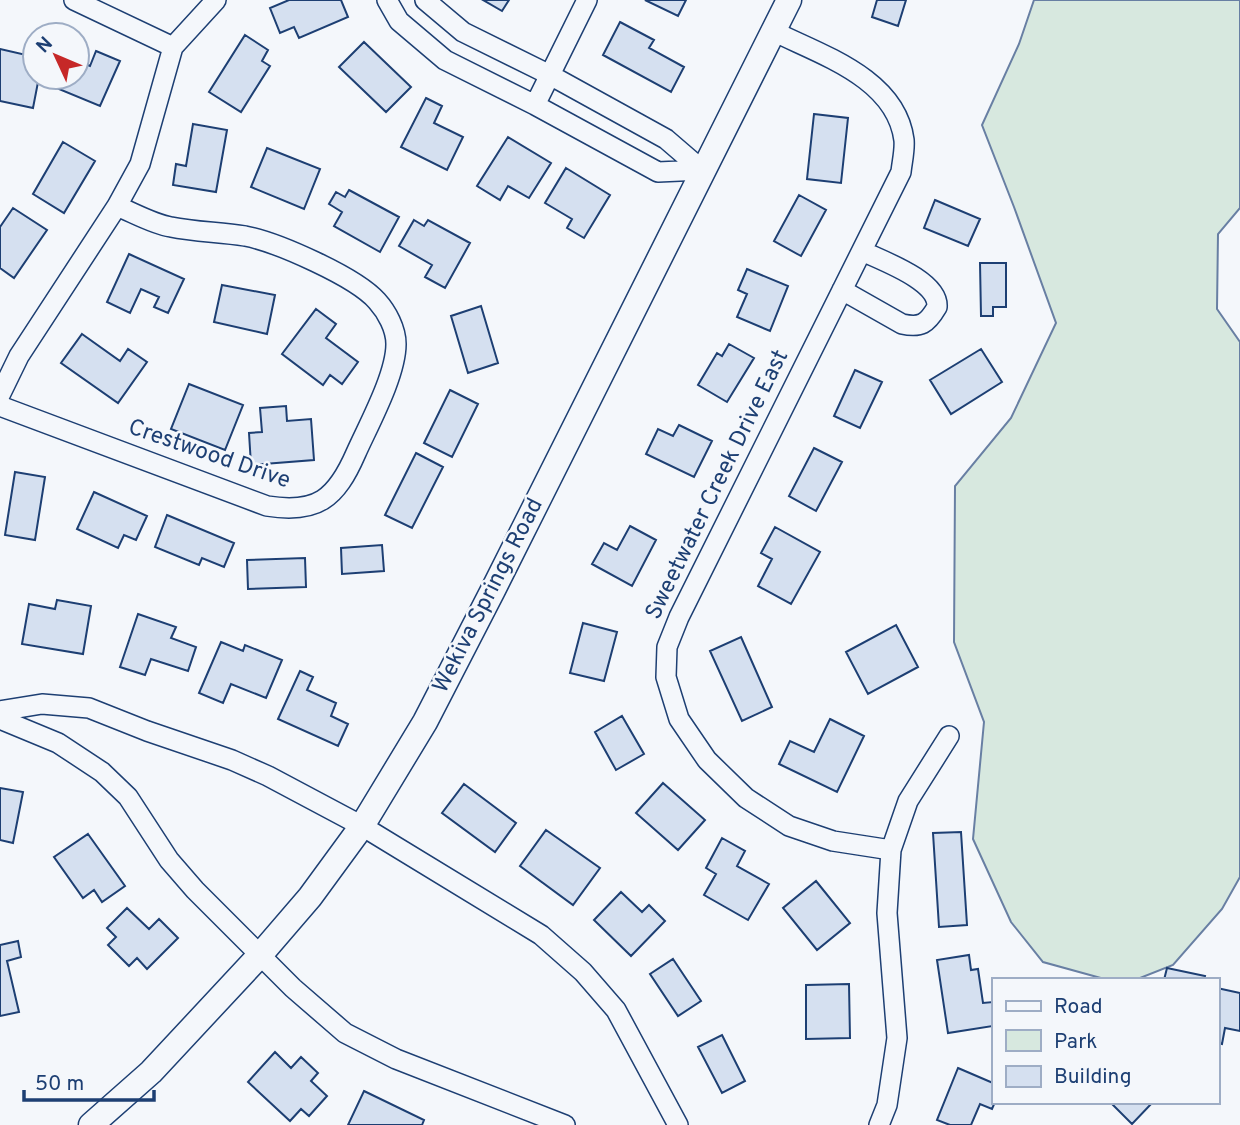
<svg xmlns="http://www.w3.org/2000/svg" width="1240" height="1125" font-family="Overpass,sans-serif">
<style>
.green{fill:#d7e8df;stroke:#687fa3;stroke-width:2}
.building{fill:#d5e0f0;stroke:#1d3f73;stroke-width:2}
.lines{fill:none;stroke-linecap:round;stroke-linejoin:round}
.minor-casing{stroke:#1d3f73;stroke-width:22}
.major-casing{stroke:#1d3f73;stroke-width:27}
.minor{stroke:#f4f7fb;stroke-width:19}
.major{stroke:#f4f7fb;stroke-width:24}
.labels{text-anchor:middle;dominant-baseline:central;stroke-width:5;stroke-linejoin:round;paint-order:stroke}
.street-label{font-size:23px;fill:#1d3f73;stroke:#f4f7fb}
</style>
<rect width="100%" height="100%" fill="#f4f7fb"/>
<path class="green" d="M 1034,0 L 1240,0 L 1240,208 L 1218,234 L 1217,309 L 1240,342 L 1240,877 L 1222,909 L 1173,965 L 1135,980 L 1108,980 L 1043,962 L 1011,922 L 973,839 L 984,722 L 954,642 L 955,486 L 1011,418 L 1056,323 L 1014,207 L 982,125 L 1019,44 Z"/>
<path class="building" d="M 289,0 L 341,0 L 348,17 L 299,38 L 294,27 L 280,33 L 270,8 Z
M 483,0 L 509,0 L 502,11 Z
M 645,0 L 686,0 L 678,16 Z
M 877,0 L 906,0 L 898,26 L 872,17 Z
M 620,22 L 654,40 L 649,48 L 684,67 L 671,92 L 603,55 Z
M 245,35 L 268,50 L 262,61 L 270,66 L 241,112 L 209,92 Z
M 364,42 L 411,87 L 386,112 L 339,67 Z
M 0,49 L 35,57 L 35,77 L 39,77 L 33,108 L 0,101 Z
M 96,51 L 120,61 L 100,106 L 54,87 L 58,77 L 77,77 L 77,61 L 90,66 Z
M 426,98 L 442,106 L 434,123 L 463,137 L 447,170 L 401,147 Z
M 814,114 L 848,118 L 841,183 L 807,179 Z
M 193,124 L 227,130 L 216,192 L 173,185 L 176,164 L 186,166 Z
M 508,137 L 551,163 L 529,198 L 508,186 L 500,200 L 477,186 Z
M 63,142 L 95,161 L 64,213 L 33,194 Z
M 267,148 L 320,169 L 304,209 L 251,187 Z
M 566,168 L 610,195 L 584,238 L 567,228 L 572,219 L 545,203 Z
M 349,190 L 399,217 L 380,252 L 334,226 L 342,212 L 329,204 L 336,192 L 345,197 Z
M 799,195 L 826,210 L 801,256 L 774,241 Z
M 935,200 L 980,219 L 968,246 L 924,228 Z
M 13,208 L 47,230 L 14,278 L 0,268 L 0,227 Z
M 414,220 L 424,226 L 428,220 L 470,243 L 445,288 L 425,277 L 432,265 L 399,246 Z
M 129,254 L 184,279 L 168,313 L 154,307 L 159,297 L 141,289 L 130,313 L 107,302 Z
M 980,263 L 1006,263 L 1006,307 L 993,307 L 993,316 L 981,316 Z
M 747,269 L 788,286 L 770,331 L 737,317 L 747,294 L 738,290 Z
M 222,285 L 275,295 L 267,334 L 214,322 Z
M 481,306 L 498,363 L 468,373 L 451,316 Z
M 316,309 L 336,324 L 326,338 L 358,362 L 342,384 L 330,375 L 323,385 L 282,354 Z
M 82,334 L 120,361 L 128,349 L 147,362 L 118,403 L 61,363 Z
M 729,344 L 754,358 L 727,402 L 698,385 L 717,353 L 722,356 Z
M 981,349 L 1002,382 L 951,414 L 930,380 Z
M 855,370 L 882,382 L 860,428 L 834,416 Z
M 189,384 L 243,405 L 225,450 L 171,429 Z
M 450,390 L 478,404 L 452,457 L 424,443 Z
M 286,406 L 287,421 L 311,419 L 314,460 L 251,465 L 249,433 L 262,432 L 260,408 Z
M 679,425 L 712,441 L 694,477 L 646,454 L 658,429 L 673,436 Z
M 814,448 L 842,462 L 816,511 L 789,496 Z
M 416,453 L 443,467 L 412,528 L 385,515 Z
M 15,472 L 45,477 L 35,540 L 5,535 Z
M 94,492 L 147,516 L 136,540 L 124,535 L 118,548 L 77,529 Z
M 167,515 L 234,543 L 224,567 L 202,558 L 199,565 L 155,547 Z
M 630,526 L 656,540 L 632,586 L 592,564 L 604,543 L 617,550 Z
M 775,527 L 820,552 L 791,604 L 758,586 L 772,559 L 761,553 Z
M 382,545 L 384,571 L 342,574 L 341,548 Z
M 305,558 L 306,587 L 248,589 L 247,560 Z
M 57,600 L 91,606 L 83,654 L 22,644 L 29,604 L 55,609 Z
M 138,614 L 176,627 L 171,638 L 196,647 L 188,671 L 151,659 L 145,675 L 120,667 Z
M 583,623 L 617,632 L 604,681 L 570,673 Z
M 896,625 L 918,667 L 868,694 L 846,652 Z
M 741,637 L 772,707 L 742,721 L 710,651 Z
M 221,642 L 243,651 L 245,645 L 282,660 L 266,698 L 231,684 L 223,703 L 199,693 Z
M 300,671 L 313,677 L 307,690 L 336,703 L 331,716 L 348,724 L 338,746 L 278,719 Z
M 622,716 L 644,754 L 616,770 L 595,732 Z
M 830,719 L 864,736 L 837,792 L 779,764 L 790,741 L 814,752 Z
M 663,783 L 705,820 L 678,850 L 636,813 Z
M 464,784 L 516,823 L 495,852 L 442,813 Z
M 0,788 L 23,792 L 13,843 L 0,840 Z
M 546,830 L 600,868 L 573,905 L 520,866 Z
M 961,832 L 967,925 L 939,927 L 933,833 Z
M 88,834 L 125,886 L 102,902 L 94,890 L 83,898 L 54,857 Z
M 722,838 L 745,851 L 737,866 L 769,884 L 748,920 L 704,895 L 716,874 L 706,868 Z
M 816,881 L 850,923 L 817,950 L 783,908 Z
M 621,892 L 642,912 L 649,905 L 665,921 L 631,956 L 594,920 Z
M 127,908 L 149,929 L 159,919 L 178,938 L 147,969 L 137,958 L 129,966 L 108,945 L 116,937 L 107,928 Z
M 18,941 L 21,957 L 7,961 L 19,1012 L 0,1016 L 0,945 Z
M 969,955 L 971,970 L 978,969 L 983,1003 L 993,1002 L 993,1026 L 948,1033 L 937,960 Z
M 673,959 L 701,1001 L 678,1016 L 650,974 Z
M 1167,968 L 1205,976 L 1204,980 L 1164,980 Z
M 849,984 L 850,1038 L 806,1039 L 806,985 Z
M 1217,988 L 1240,993 L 1240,1031 L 1225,1028 L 1222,1044 L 1217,1043 Z
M 722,1035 L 745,1081 L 722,1093 L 698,1047 Z
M 275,1052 L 291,1068 L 301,1057 L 318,1073 L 311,1081 L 327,1096 L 309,1116 L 301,1109 L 290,1121 L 248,1082 Z
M 958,1068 L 993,1083 L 995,1102 L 992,1109 L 980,1104 L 971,1125 L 950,1125 L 937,1120 Z
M 364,1091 L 424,1120 L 422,1125 L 348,1125 Z
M 1110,1102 L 1153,1102 L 1132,1124 Z"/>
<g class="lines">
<defs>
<path id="minor" d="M 74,0 L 173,47
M 387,0 L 399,21 L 445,60 L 535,105 L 658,172 L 702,170
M 425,0 L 463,32 L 550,75 L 666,139 L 702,170
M 773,31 C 821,55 896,78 904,140 C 905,150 902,162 901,172 L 679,617 L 667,647 L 666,677 L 679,719 L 707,760 L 746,798 L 789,826 L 833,841 L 891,850
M 535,105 L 587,0
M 842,290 L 902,324 C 921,328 927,324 937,307 C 939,281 883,261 862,251
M 0,395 L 19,356 L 117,206 L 140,164 L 173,47 L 216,0
M 0,406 L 267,506 C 317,514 336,499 356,453 C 369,424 396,375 396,344 C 396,329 387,312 377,301 C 356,277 277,242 245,236 C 220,232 195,232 171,227 C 153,224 134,213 117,206
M 0,711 L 42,704 L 89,708 L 147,731 L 232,760 L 268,776 L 362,826 L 541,935 L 583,972 L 616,1010 L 678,1125
M 0,719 L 58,743 L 102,772 L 128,797 L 169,860 L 195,890 L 293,988 L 345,1033 L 396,1059 L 565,1125
M 879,1125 L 887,1105 L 897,1038 L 887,913 L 891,850 L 908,801 L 949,736"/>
<path id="major" d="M 91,1125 L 151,1072 L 261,954 L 310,897 L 362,826 L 425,722 L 493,590 L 789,0"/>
</defs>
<use href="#minor" class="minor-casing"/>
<use href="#major" class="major-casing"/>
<use href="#minor" class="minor"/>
<use href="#major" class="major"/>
</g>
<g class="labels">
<g class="street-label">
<text transform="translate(209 455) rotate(19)">Crestwood Drive</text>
<text transform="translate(718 485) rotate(-64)">Sweetwater Creek Drive East</text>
<text transform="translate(489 596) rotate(-63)">Wekiva Springs Road</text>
</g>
</g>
<rect x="992" y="978" width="228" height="126" fill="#f4f7fb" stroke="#9eadc5" stroke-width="2"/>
<rect x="1006" y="1001" width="35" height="10" fill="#f4f7fb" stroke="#9eadc5" stroke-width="2"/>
<text x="1054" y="1013" font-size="21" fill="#1d3f73">Road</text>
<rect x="1006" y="1030" width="35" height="21" fill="#d7e8df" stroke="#9eadc5" stroke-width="2"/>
<text x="1054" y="1048" font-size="21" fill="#1d3f73">Park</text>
<rect x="1006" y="1066" width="35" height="21" fill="#d5e0f0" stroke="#9eadc5" stroke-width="2"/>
<text x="1054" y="1083" font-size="21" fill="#1d3f73">Building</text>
<g transform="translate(56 56) rotate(314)"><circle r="33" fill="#f4f7fb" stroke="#9eadc5" stroke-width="2"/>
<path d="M0-5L12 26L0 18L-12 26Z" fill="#c62828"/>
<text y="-10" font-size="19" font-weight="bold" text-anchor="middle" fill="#1d3f73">N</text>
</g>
<path d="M24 1090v10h130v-10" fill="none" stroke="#1d3f73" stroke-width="3.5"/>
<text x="35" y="1090" font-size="21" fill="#1d3f73" stroke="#f4f7fb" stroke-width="5" paint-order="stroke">50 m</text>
</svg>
